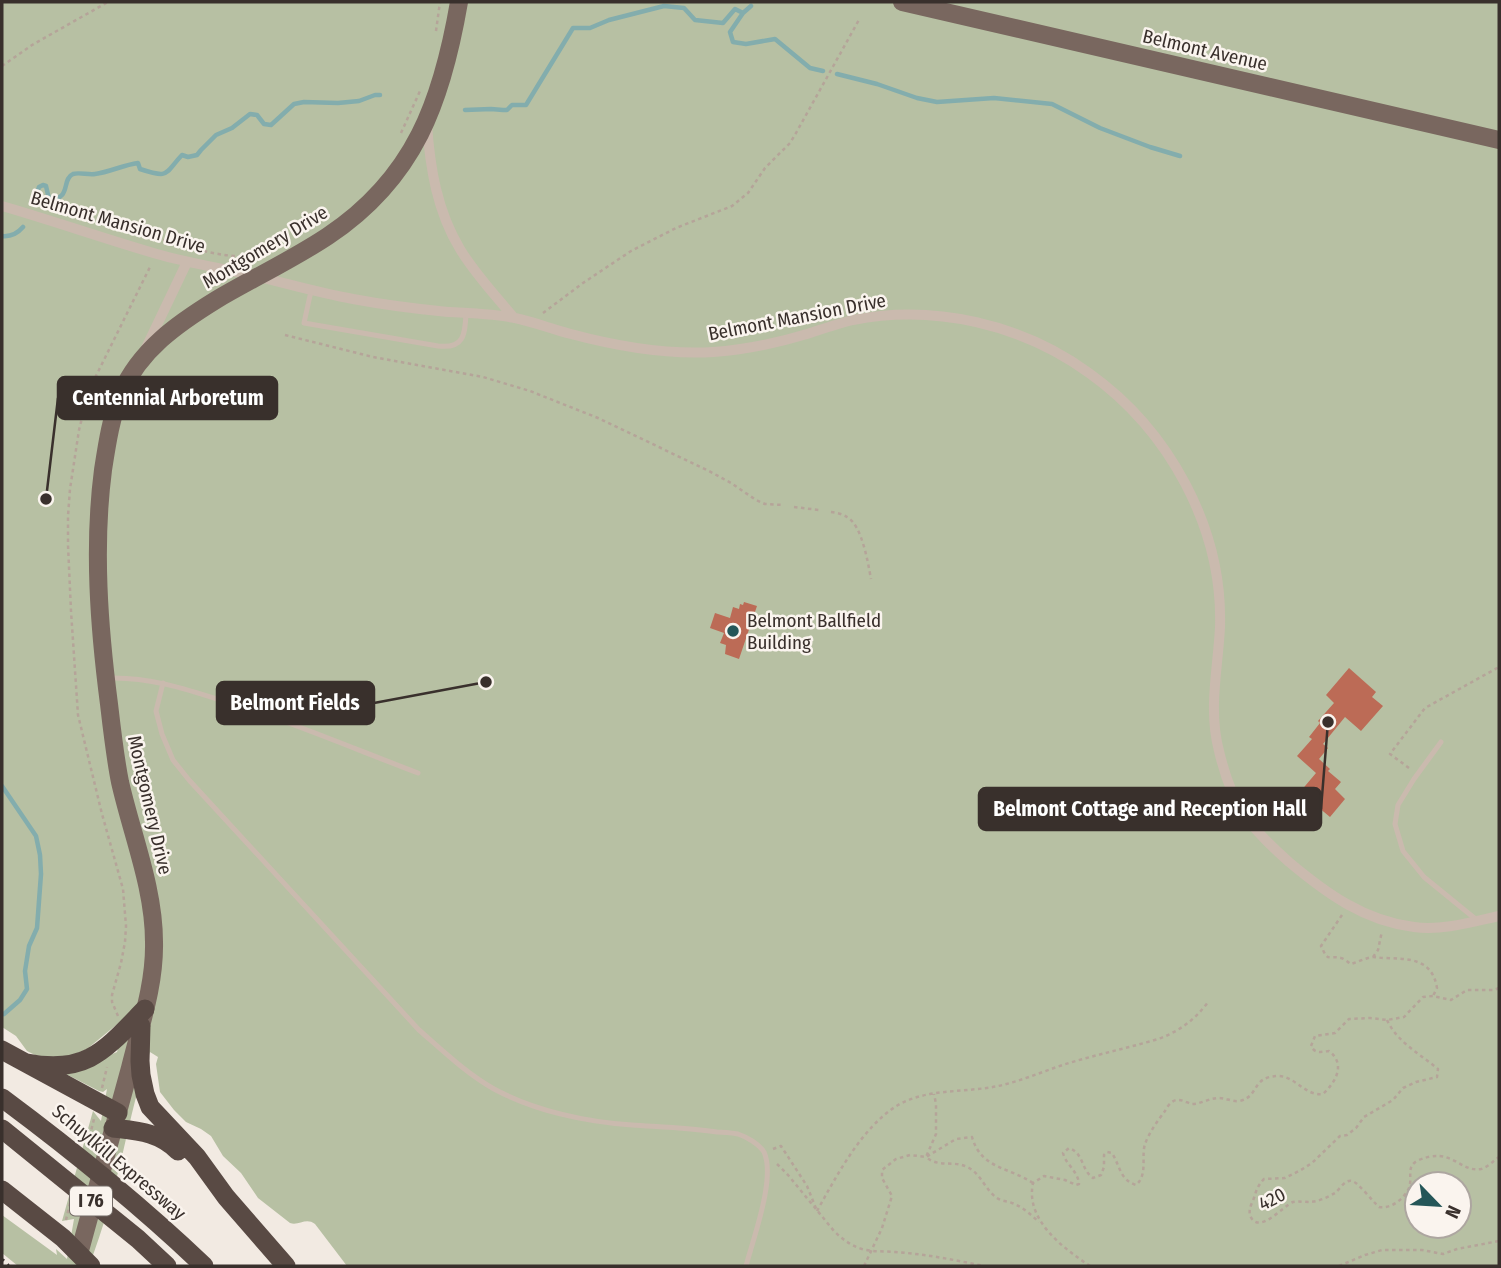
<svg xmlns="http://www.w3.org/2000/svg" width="1501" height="1268" font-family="'Fira Sans Condensed',sans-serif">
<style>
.green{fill:#b7c0a3;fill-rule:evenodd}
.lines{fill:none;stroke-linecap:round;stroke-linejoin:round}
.stream{stroke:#83adad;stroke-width:4.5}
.building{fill:#bc6b56}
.path{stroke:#b5a499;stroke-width:2.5;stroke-dasharray:3.5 3.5;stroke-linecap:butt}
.lane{stroke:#cabaae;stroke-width:5}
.street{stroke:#cabaae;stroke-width:10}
.primary{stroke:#79675f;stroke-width:18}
.highway{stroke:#594a44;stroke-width:19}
.rail{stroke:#39302c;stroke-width:4.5;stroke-dasharray:2 5;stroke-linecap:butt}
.poi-dot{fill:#245658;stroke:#faf4ee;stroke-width:2.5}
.labels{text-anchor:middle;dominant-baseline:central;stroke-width:5;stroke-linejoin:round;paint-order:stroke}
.shield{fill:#faf4ee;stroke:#736b66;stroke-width:2}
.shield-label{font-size:18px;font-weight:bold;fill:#39302c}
.street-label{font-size:19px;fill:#39302c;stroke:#faf4ee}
.poi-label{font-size:19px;fill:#39302c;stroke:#faf4ee;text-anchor:start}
.leader{fill:none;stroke:#39302c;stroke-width:2.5}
.callout-dot{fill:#39302c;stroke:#faf4ee;stroke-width:2.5}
.callout{fill:#39302c;stroke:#39302c;stroke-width:2.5}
.callout-label{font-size:21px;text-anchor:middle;font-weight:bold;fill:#fff}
</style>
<rect width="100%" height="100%" fill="#f2eae2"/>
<path class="green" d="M 2,2 L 1499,2 L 1499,1266 L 347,1266 L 315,1224 C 306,1217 299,1226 290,1223 L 258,1198 L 241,1173 L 223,1156 L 211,1136 L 201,1129 L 186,1122 L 174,1110 L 160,1092 L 156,1064 L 158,1057 L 150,1052 C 138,1084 131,1118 123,1152 C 114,1190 103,1229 89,1266 L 18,1266 L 2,1253 L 2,1215 L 57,1255 L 56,1249 L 67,1259 L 74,1219 L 62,1221 L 93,1111 L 101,1121 L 107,1089 L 103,1092 L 99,1091 L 66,1074 L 117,1052 L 126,1017 L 87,1049 L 70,1056 L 53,1058 L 35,1055 L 27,1051 L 16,1036 L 2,1027 ZM 1417,1184 L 1459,1184 L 1459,1226 L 1417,1226 Z"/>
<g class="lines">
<path class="stream" d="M 743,13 L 730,32 L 733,42 L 746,44 L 775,39 L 810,68 L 823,71
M 837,74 L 877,84 L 917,98 L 937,102 L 994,98 L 1052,104 L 1100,128 L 1150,147 L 1180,156
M 465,110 L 491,109 L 503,110 L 507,110 L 512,105 L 526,105 L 573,28 L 590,28 L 609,20 L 664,6 L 684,8 L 695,20 L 723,23 L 735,9 L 743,13 L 751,6
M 35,200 L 39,187 L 43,185 L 46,186 L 49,199 C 72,200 61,179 73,174 C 79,172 88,175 95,174 C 110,172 123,165 138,163 L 140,169 C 170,179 164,174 182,155 L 188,157 L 197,155 L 201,150 L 216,135 L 232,128 L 250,114 L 257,115 L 264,124 L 271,125 L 294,104 L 304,102 L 338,103 L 359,101 L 375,95 L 380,95
M 2,236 C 11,237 17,234 23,227
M 2,786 L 36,836 L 40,855 L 41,874 L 37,928 L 29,946 L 25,971 L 27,989 L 20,1000 L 4,1014"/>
</g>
<path class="building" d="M 744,602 L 757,606 L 739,659 L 725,654 L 726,645 L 720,643 L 724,633 L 710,628 L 715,613 L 730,618 L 733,607 L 739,609 L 740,604 L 743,605 Z
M 1349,668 L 1376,692 L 1372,697 L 1383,706 L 1361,731 L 1345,717 L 1323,744 L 1328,748 L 1319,759 L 1330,769 L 1328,771 L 1341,782 L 1335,789 L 1345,799 L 1330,817 L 1300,792 L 1316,773 L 1297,756 L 1312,739 L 1309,737 L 1320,723 L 1318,721 L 1334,703 L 1326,695 Z"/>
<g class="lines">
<path class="path" d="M 436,31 L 440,2
M 2,66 L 32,45 L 108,2
M 401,133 L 420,91
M 158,242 L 160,239 C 192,248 232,262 266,254
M 543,313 L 583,283 L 631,251 L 676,228 L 732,206 L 748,193 L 765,168 L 790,143 L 796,133 L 860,18
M 285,335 L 373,357 L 483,377 L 530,391 L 598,418 L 709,471 L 731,483 L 756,500 L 765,504 L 783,505
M 794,507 L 819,510
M 831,512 C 837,513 843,514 847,517 C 862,525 868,563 871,579
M 1409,768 L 1390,754 L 1425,708 L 1499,667
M 1342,915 L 1321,946 C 1329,963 1327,955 1341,958 C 1343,958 1349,963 1351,964 C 1358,962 1365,958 1373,957 C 1377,957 1380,958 1384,958 C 1409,959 1432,958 1437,988 L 1433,996
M 1373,957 L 1378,950 L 1382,931
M 118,1016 L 112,1002 L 112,995 L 121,963 L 125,942 L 126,926 L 123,889 L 102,814 L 78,715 L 71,611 L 68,545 L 68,516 L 70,489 L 79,430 L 89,390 L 151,265
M 1387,1020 C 1397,1042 1420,1054 1438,1069 L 1437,1077 L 1416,1082 L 1403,1088 L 1393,1100 L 1364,1117 L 1356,1128 L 1347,1135 L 1340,1136 L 1312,1163 L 1301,1170 L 1285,1178 L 1264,1179 C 1258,1185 1256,1191 1254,1198 C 1251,1205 1247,1212 1252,1219 C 1262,1232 1283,1206 1293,1202 C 1299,1201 1304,1202 1309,1202 C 1318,1202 1328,1197 1335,1193 C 1340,1189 1345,1179 1352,1181 C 1358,1182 1373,1202 1379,1207 C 1391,1209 1404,1199 1409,1188 C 1413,1177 1405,1166 1419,1160 C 1452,1146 1460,1173 1481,1169 C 1488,1167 1493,1161 1499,1157
M 102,1088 L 107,1067
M 88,1143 L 94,1119
M 773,1149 L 781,1146 L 807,1186 L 817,1211
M 777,1164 L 788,1175 L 834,1231 C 842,1239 850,1245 862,1249 C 873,1252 884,1251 895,1252 C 925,1254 955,1260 984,1266
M 1033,1183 C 1009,1167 981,1169 972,1137 L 956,1139 L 926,1157 C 939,1168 953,1160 967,1167 C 981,1173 985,1190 997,1198 C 1001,1201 1007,1201 1012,1203 C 1023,1207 1031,1215 1039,1222
M 817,1211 C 837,1175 862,1127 898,1105 C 928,1088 965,1093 998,1086 C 1022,1081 1046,1070 1069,1063 C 1099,1054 1128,1048 1158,1039 C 1178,1032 1195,1020 1208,1002
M 66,1220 L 70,1203
M 864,1266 L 882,1228 L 892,1196 L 882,1178 L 882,1170 L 896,1159 L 910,1155 L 926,1157 L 936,1134 L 936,1104 L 934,1094
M 1090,1266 C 1063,1248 1025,1220 1033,1183 L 1044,1176 L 1065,1180 L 1076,1185 L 1079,1184 C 1078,1171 1066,1165 1063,1153 L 1069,1148 C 1084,1153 1081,1170 1093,1178 L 1101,1175 L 1104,1167 L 1104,1155 L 1107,1152 L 1112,1153 C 1120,1166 1120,1180 1136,1185 C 1148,1175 1141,1157 1145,1144 C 1149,1133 1158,1120 1165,1111 C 1167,1107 1171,1101 1176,1100 C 1182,1099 1187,1103 1192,1104 C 1201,1104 1209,1098 1219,1098 C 1226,1098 1232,1102 1240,1101 C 1260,1096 1251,1076 1279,1076 C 1296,1077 1305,1096 1323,1094 C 1336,1082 1346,1064 1329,1051 C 1321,1052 1315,1054 1311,1046 L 1315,1036 L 1335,1033 L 1349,1019 L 1370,1018 L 1387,1020 L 1404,1017 L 1423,997 L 1433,996 L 1451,1000 L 1467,990 L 1494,990 L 1499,988
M 1339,1266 L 1365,1255 L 1382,1250 L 1422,1250 L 1443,1254 L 1457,1249 L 1499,1241"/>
<path class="lane" d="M 311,291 L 304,323 L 438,346 C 464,349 465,335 466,313
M 109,678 C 148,677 183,688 220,700 C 287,720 352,748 418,773
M 163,683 L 156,711 L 162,734 L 173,760 L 189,780 L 419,1030 C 443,1051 466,1073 494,1089 C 535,1111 586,1122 632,1125 C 661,1127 689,1128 717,1132 C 724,1132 732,1133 738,1134 C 747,1137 759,1144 764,1152 C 776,1178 753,1239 746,1266
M 1441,742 L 1414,779 L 1398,805 L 1395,824 L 1403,851 L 1424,877 L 1478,921"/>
<path class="street" d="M 427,124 C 430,168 437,211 460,249 C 475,274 496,296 514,318
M 2,206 C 54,221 105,239 157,254 C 188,263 220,268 251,275 C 285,283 319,293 353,299 C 385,305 417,309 448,312 C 470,313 494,314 515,318 C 534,322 552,329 571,334 C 616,346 666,355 713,352 C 744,350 777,343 807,334 C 822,329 837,324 853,320 C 934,304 1022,324 1089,373 C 1169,430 1223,528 1220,627 C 1218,669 1208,709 1219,751 C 1224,772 1231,794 1243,813 C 1255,831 1272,847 1289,862 C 1326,893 1364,921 1414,927 C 1442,931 1472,922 1499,916
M 146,348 L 187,262"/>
<path class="primary" d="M 902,2 L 1499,140
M 79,1254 C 96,1192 113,1130 130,1068 C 140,1027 155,985 154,942 C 154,888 132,835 120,782 C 115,757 112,730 109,704 C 99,627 93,547 103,470 C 107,444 111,417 121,393 C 140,350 177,324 216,300 C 253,278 292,260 328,236 C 415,178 442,101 459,2"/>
<path class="highway" d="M 141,1026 L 140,1061 L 141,1075 L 145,1094 L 150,1107 L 197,1157 L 226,1197 L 286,1266
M 2,1050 L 118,1113
M 27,1063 C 87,1075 106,1049 145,1009
M 2,1098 C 72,1150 140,1205 204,1266
M 113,1128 C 138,1131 159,1132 178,1151
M 2,1129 L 138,1239 L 167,1266
M 2,1190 L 63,1238 L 91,1266"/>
<path class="rail" d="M 2,1260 L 8,1266"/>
</g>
<circle class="poi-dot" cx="733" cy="631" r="7"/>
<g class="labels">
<rect class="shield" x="70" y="1186.5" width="42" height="29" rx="5"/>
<g class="shield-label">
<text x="91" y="1201">I 76</text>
</g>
<g class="street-label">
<text transform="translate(1205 50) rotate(13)">Belmont Avenue</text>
<text transform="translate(118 222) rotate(16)">Belmont Mansion Drive</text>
<text transform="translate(265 247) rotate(-31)">Montgomery Drive</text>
<text transform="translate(797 317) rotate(-11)">Belmont Mansion Drive</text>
<text transform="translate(150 805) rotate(77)">Montgomery Drive</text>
<text transform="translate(119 1162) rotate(40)">Schuylkill Expressway</text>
<text transform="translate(1272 1199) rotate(-27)">420</text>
</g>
<g class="poi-label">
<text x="747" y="620">Belmont Ballfield<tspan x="747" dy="22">Building</tspan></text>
</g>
</g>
<path class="leader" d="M46 499L58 398M486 682L374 703M1328 722L1321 809"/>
<g class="callout-dot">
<circle cx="46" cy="499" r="7"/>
<circle cx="486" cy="682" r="7"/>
<circle cx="1328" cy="722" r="7"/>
</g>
<g class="callout">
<rect x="58" y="377" width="219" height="42" rx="7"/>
<rect x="217" y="682" width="157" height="42" rx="7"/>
<rect x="979" y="788" width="342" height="42" rx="7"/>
</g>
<g class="callout-label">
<text x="168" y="405">Centennial Arboretum</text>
<text x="295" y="710">Belmont Fields</text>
<text x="1150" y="816">Belmont Cottage and Reception Hall</text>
</g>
<rect width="1501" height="1268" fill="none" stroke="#39302c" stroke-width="7"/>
<g transform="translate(1438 1205) rotate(115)"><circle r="33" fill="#faf4ee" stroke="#ada6a0" stroke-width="2"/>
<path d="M0-5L12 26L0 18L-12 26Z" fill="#245658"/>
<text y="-10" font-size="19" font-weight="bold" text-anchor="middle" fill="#39302c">N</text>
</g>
</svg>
